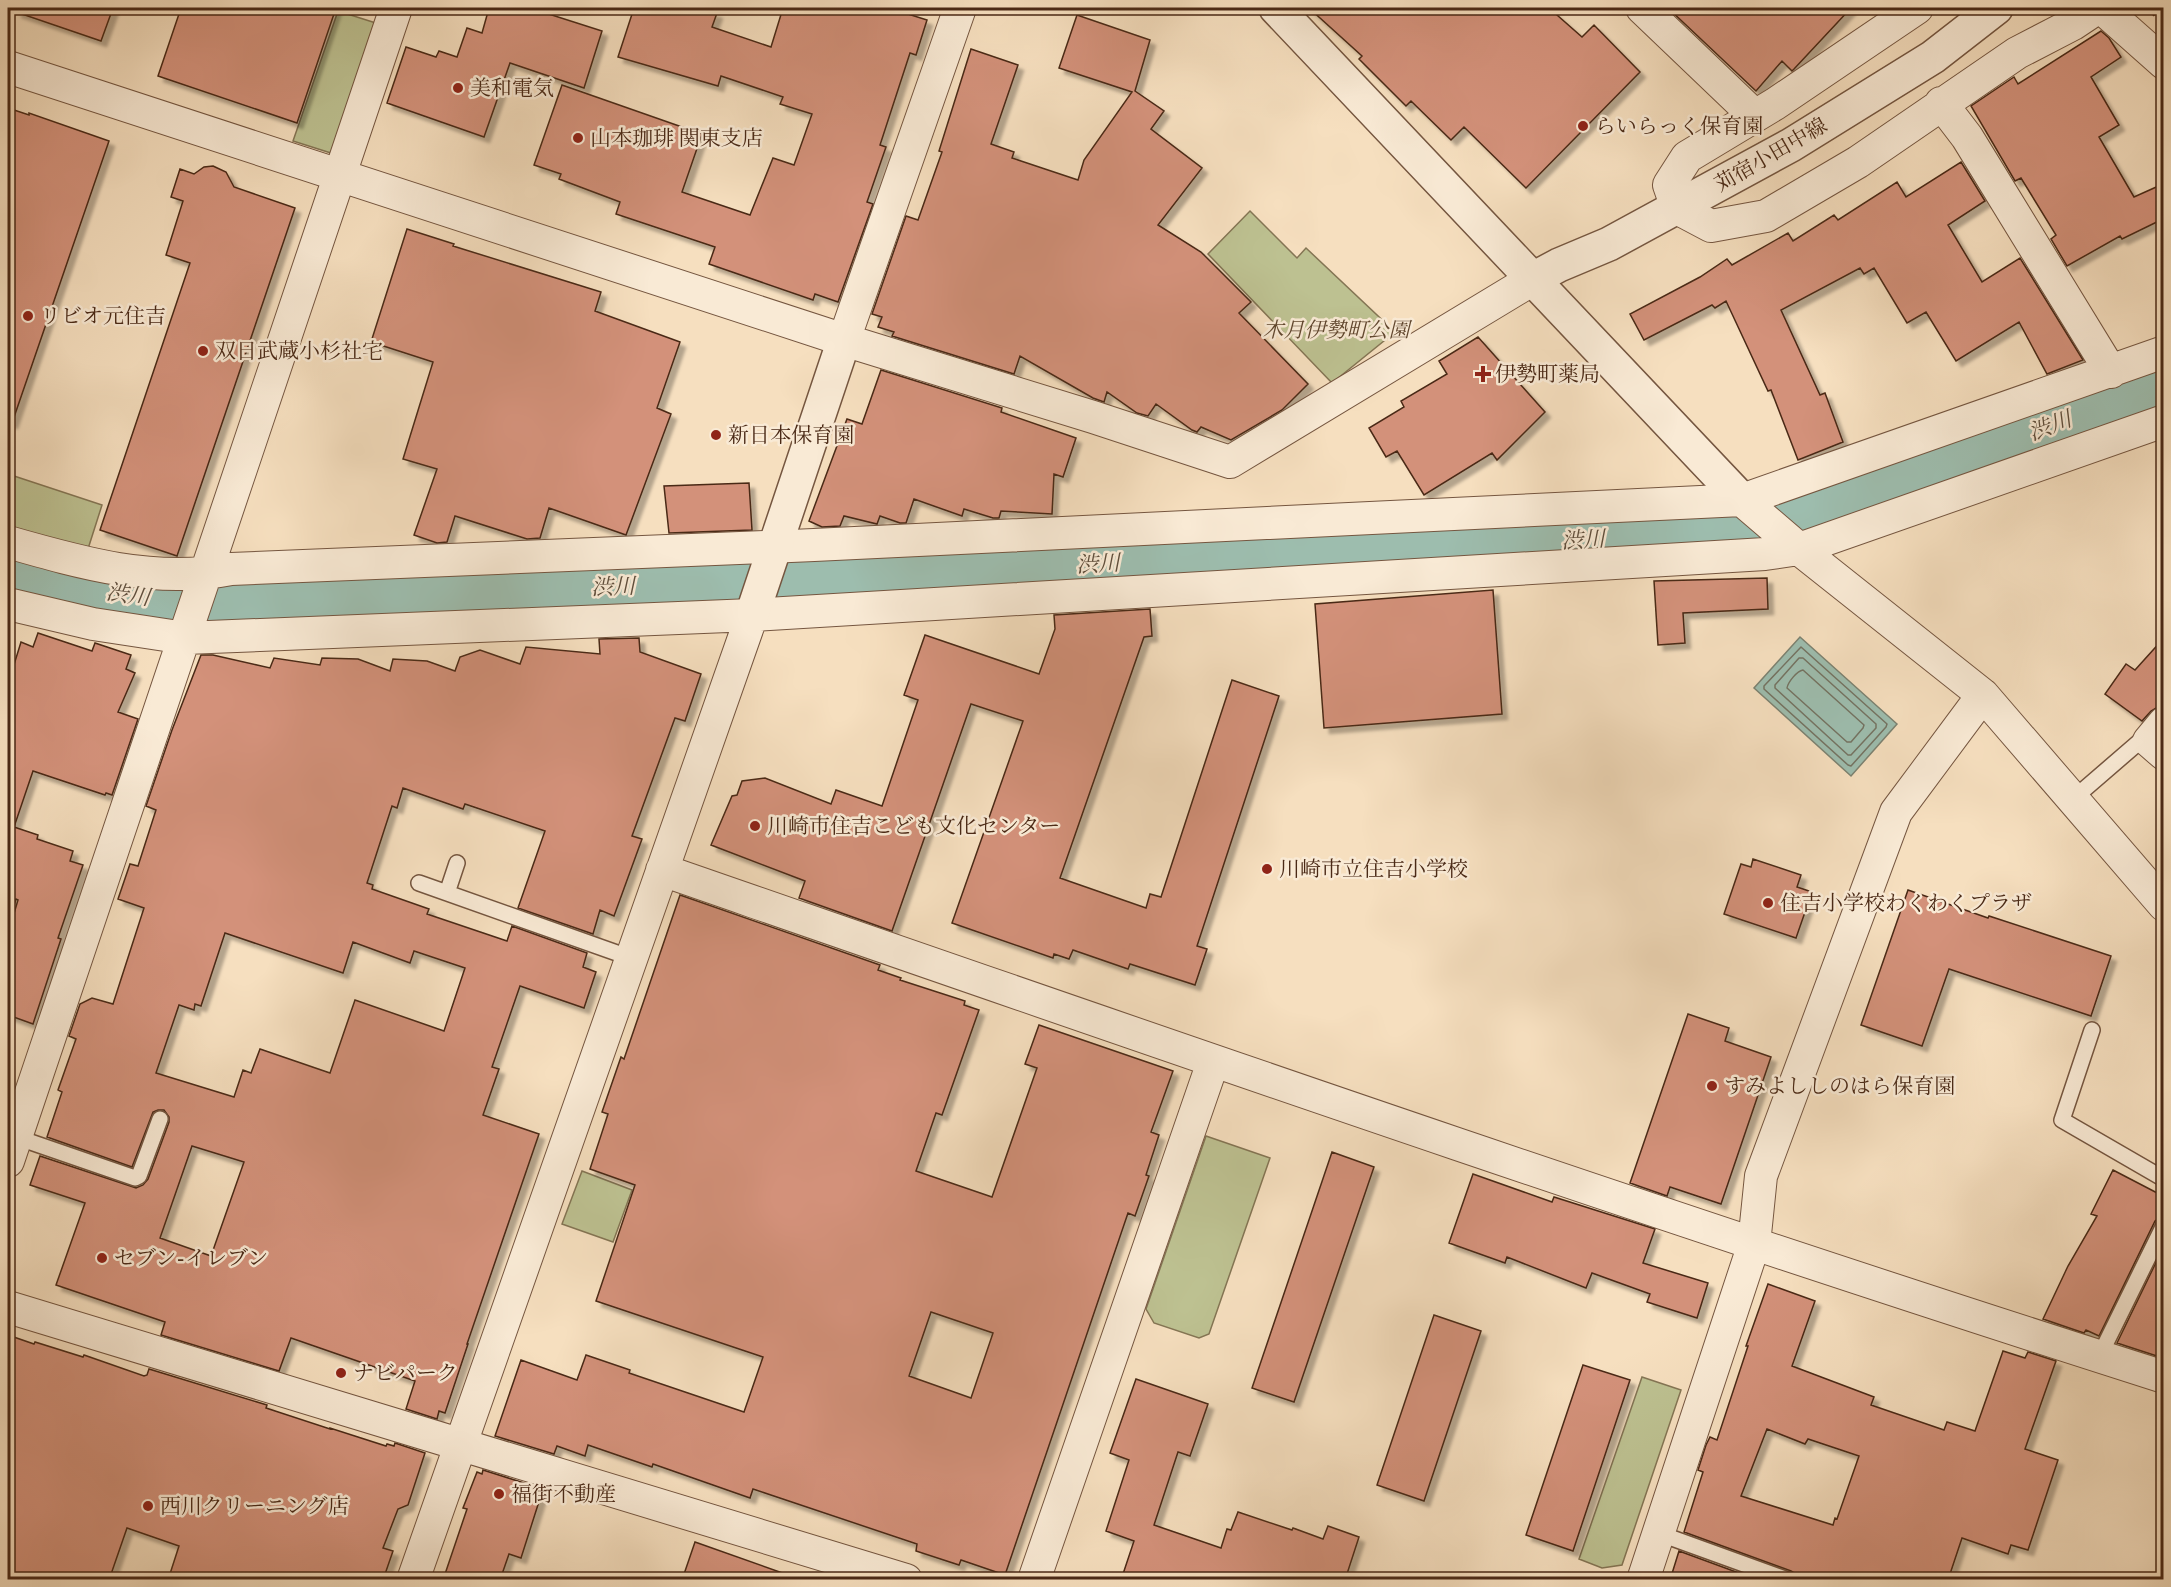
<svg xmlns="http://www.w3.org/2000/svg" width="2171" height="1587" font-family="'IM FELL Double Pica','Noto Serif JP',serif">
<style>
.green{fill:#bdc191;stroke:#847554;stroke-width:1.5}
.water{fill:#9dbdae;stroke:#7c8271;stroke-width:1.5}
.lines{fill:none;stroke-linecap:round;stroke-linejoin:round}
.shore{stroke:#747362;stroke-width:1.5}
.river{stroke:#9dbdae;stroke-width:63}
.building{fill:#d3917a;stroke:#4a2916;stroke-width:1.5;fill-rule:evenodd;filter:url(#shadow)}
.service-casing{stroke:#755640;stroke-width:18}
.minor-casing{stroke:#755640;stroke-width:34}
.tertiary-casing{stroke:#755640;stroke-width:36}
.service{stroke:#f9ead5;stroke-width:15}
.minor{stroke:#f9ead5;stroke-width:32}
.tertiary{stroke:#f9ead5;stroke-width:33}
.rail{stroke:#4a2916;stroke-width:4.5;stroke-dasharray:10 10;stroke-linecap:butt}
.poi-dot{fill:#8f2418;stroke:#f9ead5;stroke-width:2}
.labels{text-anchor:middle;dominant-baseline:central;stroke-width:5;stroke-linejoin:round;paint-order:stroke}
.poi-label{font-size:21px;fill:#4a2916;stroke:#f9ead5;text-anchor:start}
.street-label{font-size:21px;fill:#4a2916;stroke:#f9ead5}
.park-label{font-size:21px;font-style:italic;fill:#61472f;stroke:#f9ead5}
.water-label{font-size:22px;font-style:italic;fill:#5f4e3c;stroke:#f9ead5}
</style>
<defs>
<filter id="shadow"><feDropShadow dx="5.5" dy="5.5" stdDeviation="1.5" flood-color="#0004"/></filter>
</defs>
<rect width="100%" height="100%" fill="#f6dfbf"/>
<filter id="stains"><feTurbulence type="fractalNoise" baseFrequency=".00333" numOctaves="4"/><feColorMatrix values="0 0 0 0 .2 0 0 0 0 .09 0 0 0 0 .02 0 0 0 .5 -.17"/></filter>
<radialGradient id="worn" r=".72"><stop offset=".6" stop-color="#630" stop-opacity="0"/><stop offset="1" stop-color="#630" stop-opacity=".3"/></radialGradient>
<path class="green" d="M 338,11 L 379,24 L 334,154 L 293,141 Z
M 1250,211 L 1297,258 L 1306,248 L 1395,332 L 1332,383 L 1208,254 Z
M 8,474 L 102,505 L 87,552 L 8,526 Z
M 1206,1136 L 1270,1158 L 1209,1334 L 1199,1338 L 1154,1323 L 1146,1309 Z
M 582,1171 L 632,1190 L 613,1242 L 562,1224 Z
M 1642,1377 L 1681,1390 L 1622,1565 L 1602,1568 L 1579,1559 Z"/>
<path class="water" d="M 1800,637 L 1897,724 L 1851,776 L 1754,688 Z"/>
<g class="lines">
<path class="shore" d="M 1801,647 L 1887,724 L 1886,727 L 1851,766 L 1848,765 L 1764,689 L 1764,686 Z
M 1799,658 L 1803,658 L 1876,724 L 1876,728 L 1851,755 L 1848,755 L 1775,688 L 1775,685 Z
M 1803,670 L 1864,725 L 1863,728 L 1851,742 L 1847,742 L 1787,688 C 1788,682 1797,671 1803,670 Z"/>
<path class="river" d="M 8,577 L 19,581 L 190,604 L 763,581 L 1760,531 L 1796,524 L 2164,382"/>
</g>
<path class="building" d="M 17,8 L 113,8 L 101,41 L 16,12 Z
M 181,8 L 336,8 L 297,123 L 158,76 Z
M 489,8 L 530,8 L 602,31 L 584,88 L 510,63 L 484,137 L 387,103 L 406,47 L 436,57 L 439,51 L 457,57 L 467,28 L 482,33 Z
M 634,8 L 698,8 L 717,13 L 712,27 L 771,47 L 783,8 L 889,8 L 927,20 L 916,55 L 910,53 L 880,145 L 886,147 L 867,202 L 873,204 L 838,302 L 815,294 L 813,300 L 709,264 L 715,247 L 616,214 L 620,202 L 559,179 L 561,174 L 534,165 L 562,85 L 702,134 L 682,192 L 750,215 L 773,158 L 794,165 L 812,114 L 780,104 L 783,97 L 721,76 L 718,86 L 618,57 Z
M 1309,8 L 1549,8 L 1582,37 L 1594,25 L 1640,72 L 1526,188 L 1464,127 L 1451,140 L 1411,101 L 1406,106 L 1359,59 L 1362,56 Z
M 1668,8 L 1851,8 L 1794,69 L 1792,71 L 1782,61 L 1756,91 Z
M 1077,15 L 1150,40 L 1135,91 L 1164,111 L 1151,129 L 1202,168 L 1158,225 L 1201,252 L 1251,302 L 1239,313 L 1308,384 L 1282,410 L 1231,440 L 1201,427 L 1197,432 L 1192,430 L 1156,404 L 1148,416 L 1137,413 L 1107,392 L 1104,402 L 1093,398 L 1020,356 L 1014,374 L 892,336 L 894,332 L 878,327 L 882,317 L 872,314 L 906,216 L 918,220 L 942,152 L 939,151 L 971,49 L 1018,65 L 991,144 L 1014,152 L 1012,158 L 1078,180 L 1084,160 L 1132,92 L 1059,68 Z
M 2101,31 L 2109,38 L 2121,57 L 2091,77 L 2119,125 L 2099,137 L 2134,197 L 2163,184 L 2163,219 L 2122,239 L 2120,236 L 2067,266 L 2051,239 L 2056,235 L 2021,178 L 2015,181 L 1971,106 L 2014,77 L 2018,84 Z
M 8,108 L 29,115 L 29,113 L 109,141 L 12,423 L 8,422 Z
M 1961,162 L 1985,201 L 1948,225 L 1982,282 L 2020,258 L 2083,360 L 2047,374 L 2019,322 L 1956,361 L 1926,312 L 1907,323 L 1874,268 L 1864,274 L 1860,268 L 1781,310 L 1820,395 L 1825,393 L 1843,442 L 1798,460 L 1771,390 L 1768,391 L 1726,301 L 1715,308 L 1712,305 L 1644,340 L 1630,314 L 1700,277 L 1727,259 L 1732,265 L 1788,233 L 1793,241 L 1834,215 L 1838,220 L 1897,182 L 1906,197 Z
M 213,166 L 226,172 L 234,187 L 295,208 L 177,556 L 100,530 L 190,263 L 166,255 L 183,201 L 171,197 L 180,169 L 194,174 L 204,167 Z
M 407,229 L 454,244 L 453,246 L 601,292 L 595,311 L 680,342 L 657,408 L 671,414 L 626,535 L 549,508 L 540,538 L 527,539 L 455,516 L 447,542 L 437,543 L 414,535 L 437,469 L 403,459 L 433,362 L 371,342 Z
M 1478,337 L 1545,412 L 1497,460 L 1492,453 L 1424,495 L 1397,451 L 1386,457 L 1369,428 L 1404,407 L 1401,401 L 1447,374 L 1439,361 Z
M 881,370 L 1002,408 L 1001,412 L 1076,438 L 1063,477 L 1054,474 L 1052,514 L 1001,511 L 999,518 L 993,518 L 964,509 L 962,516 L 914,499 L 906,523 L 900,523 L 880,516 L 877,524 L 844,516 L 840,526 L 822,527 L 809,521 L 847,419 L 862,424 Z
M 749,483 L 752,530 L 669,533 L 664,486 Z
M 1767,578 L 1768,609 L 1683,613 L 1685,643 L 1658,645 L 1654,581 Z
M 1493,590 L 1502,714 L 1324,728 L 1315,604 Z
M 1150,609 L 1152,636 L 1144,637 L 1060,878 L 1146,908 L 1150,894 L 1161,897 L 1232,680 L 1279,696 L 1197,946 L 1207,949 L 1195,985 L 1130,964 L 1128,969 L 1073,950 L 1069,959 L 1054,954 L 1053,958 L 952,923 L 1023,721 L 971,704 L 892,931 L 799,898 L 805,881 L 711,845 L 732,796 L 737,795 L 742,781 L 765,778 L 831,804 L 836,790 L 882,806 L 918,700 L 904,695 L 925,635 L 1039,674 L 1055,629 L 1054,615 Z
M 38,633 L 92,651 L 95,643 L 131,655 L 126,669 L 135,673 L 118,712 L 138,719 L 112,795 L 106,793 L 105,795 L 33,771 L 14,827 L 38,835 L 37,839 L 73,851 L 70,861 L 83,865 L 58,938 L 61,939 L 33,1024 L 8,1015 L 8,934 L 18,900 L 16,899 L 12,911 L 8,910 L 8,684 L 21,642 L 33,647 Z
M 639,638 L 640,652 L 701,674 L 685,721 L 675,718 L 632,836 L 642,839 L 614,916 L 600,910 L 593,934 L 518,908 L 545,831 L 465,804 L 463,809 L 403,788 L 397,808 L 392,806 L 367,883 L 373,885 L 372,889 L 429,909 L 427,914 L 507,941 L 512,926 L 587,953 L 583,967 L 596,972 L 584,1008 L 520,986 L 492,1067 L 499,1069 L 483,1115 L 539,1134 L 467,1344 L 468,1344 L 445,1413 L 439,1411 L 437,1419 L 406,1409 L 415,1381 L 291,1338 L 279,1371 L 161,1335 L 165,1322 L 56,1285 L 85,1203 L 30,1185 L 40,1156 L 136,1188 L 143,1185 L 148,1179 L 169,1122 L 169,1117 L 164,1110 L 158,1110 L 153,1112 L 132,1167 L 47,1137 L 62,1092 L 58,1090 L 76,1039 L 69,1036 L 80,1004 L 92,998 L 113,1004 L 144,908 L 118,899 L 130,864 L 138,866 L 156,810 L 146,806 L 172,730 L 201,655 L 213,655 L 270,668 L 274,658 L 320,665 L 322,658 L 358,659 L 390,671 L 393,659 L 427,661 L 455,671 L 460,657 L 480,650 L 520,664 L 526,647 L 600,654 L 599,639 ZM 225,933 L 343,973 L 353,942 L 410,963 L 414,951 L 465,968 L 444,1031 L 355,1000 L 330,1073 L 260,1049 L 251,1073 L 243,1070 L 234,1097 L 156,1073 L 179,1005 L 194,1010 L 195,1004 L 201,1006 ZM 192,1146 L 244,1162 L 211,1256 L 160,1238 Z
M 2163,639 L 2163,704 L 2151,711 L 2142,721 L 2105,694 L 2126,664 L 2135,670 Z
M 1753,859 L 1801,875 L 1797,887 L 1812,892 L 1796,938 L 1724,914 L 1741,864 L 1751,867 Z
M 1908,890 L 1988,918 L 1989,916 L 2111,956 L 2091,1016 L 1949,969 L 1922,1046 L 1861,1025 Z
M 680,895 L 880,965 L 878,970 L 901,978 L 900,980 L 965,1001 L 964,1005 L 979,1010 L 942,1115 L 936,1113 L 916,1171 L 992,1197 L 1037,1068 L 1025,1064 L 1039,1025 L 1173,1071 L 1151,1132 L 1159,1135 L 1146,1175 L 1149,1176 L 1135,1216 L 1128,1213 L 1005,1575 L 961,1560 L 959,1565 L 916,1551 L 917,1544 L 753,1489 L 750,1498 L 653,1464 L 652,1467 L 588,1445 L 585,1456 L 557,1446 L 554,1454 L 495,1436 L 521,1360 L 577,1380 L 586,1355 L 630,1370 L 629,1373 L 744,1412 L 763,1357 L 596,1301 L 635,1185 L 590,1169 L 608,1114 L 602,1112 L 621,1057 L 624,1059 ZM 931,1312 L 993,1333 L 971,1398 L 909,1376 Z
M 1688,1014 L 1729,1028 L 1725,1041 L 1771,1057 L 1721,1204 L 1670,1187 L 1667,1196 L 1630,1183 Z
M 1332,1152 L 1374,1167 L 1294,1402 L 1252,1388 Z
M 2113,1170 L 2163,1196 L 2163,1215 L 2155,1221 L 2099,1336 L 2086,1330 L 2084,1333 L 2043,1319 L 2068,1266 L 2097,1216 L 2091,1214 Z
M 1473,1174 L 1552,1202 L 1554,1197 L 1655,1229 L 1643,1263 L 1708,1283 L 1697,1318 L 1647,1302 L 1650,1294 L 1592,1273 L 1586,1288 L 1507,1257 L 1505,1263 L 1449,1243 Z
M 2163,1248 L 2163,1358 L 2117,1343 Z
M 1768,1284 L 1815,1301 L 1792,1366 L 1874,1397 L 1871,1405 L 1944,1430 L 1947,1422 L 1975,1431 L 2003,1351 L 2025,1358 L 2028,1352 L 2056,1361 L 2025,1449 L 2058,1460 L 2028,1550 L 2011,1545 L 2008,1554 L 1962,1538 L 1948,1580 L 1798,1580 L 1796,1574 L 1791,1571 L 1684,1532 L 1703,1472 L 1698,1470 L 1706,1445 L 1710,1437 L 1717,1440 L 1748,1346 L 1746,1346 ZM 1767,1429 L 1805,1444 L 1808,1439 L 1859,1456 L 1837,1519 L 1835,1518 L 1833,1525 L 1741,1496 Z
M 1434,1315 L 1481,1331 L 1424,1501 L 1377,1485 Z
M 8,1335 L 34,1344 L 35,1342 L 83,1357 L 84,1355 L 144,1376 L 147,1375 L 149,1369 L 267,1405 L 266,1408 L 330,1429 L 330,1428 L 386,1446 L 387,1444 L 394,1446 L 395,1443 L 425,1453 L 408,1505 L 398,1509 L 383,1548 L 393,1551 L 383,1580 L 168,1580 L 179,1546 L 127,1528 L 109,1580 L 8,1580 Z
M 1583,1365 L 1630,1380 L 1573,1551 L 1526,1535 Z
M 1136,1379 L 1208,1404 L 1190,1456 L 1178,1452 L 1154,1525 L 1221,1548 L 1227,1529 L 1231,1530 L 1238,1512 L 1292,1530 L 1293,1528 L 1323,1539 L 1328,1526 L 1359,1537 L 1345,1580 L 1121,1580 L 1134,1541 L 1106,1531 L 1129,1460 L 1110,1453 Z
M 483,1470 L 543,1489 L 521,1558 L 509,1554 L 500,1580 L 443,1580 L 467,1509 L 463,1508 L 477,1472 L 482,1474 Z
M 695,1542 L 791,1576 L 790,1580 L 682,1580 Z
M 1679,1551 L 1758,1580 L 1670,1580 Z"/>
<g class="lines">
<defs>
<path id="service" d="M 2073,799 L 2139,742 L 2149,741
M 419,883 L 631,958
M 447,893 L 457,863
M 2092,1030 L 2062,1120 L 2164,1179
M 16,1137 L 135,1178 L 139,1176 L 160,1119
M 2099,1357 L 2164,1225
M 1658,1533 L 1788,1580"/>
<path id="minor" d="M 1642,8 L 1755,116
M 1917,8 L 1775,104 L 1687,157 L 1669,185 L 1677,208 L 1711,226 L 1766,216 L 1858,162 L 2017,53 L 2073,24 L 2097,8
M 2102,8 L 2164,63
M 8,67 L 844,340 L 1093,417 L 1230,462 L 1533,279
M 1941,103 L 1967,137 L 2111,372
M 844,340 L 960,8
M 1742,500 L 1799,549 L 1983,695 L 2164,905
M 8,542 C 81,563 155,584 231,569 L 814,545 L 1742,500 L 2164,352
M 8,604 L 93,624 L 185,638 L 752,615 L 1765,554 L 1799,549 L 2164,421
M 2164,723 L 2149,741 L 2164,754
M 662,870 C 1161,1043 1660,1217 2164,1377
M 8,1161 L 396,8
M 8,1307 L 906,1580
M 413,1580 L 752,615
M 1034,1580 L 1213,1062
M 1643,1580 L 1754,1244 L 1761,1176 L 1896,812 L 1983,695"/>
<path id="tertiary" d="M 1276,8 L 1742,500
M 1533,279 L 1559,265 L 1609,244 L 1791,145 L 1933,57 L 1996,8
M 752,615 L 844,340"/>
</defs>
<use href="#service" class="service-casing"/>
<use href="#minor" class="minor-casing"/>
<use href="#tertiary" class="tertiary-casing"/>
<use href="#service" class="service"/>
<use href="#minor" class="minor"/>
<use href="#tertiary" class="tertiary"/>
<path class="rail" d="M 2148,8 L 2164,23"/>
</g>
<g class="poi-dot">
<circle cx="458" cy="88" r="6"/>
<circle cx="1583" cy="126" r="6"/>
<circle cx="578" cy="138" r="6"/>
<circle cx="28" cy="316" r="6"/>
<circle cx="203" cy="351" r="6"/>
<path d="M1480 365h6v6h6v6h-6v6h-6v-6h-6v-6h6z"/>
<circle cx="716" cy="435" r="6"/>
<circle cx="755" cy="826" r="6"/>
<circle cx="1267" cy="869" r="6"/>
<circle cx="1768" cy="903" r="6"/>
<circle cx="1712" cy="1086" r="6"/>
<circle cx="102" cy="1258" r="6"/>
<circle cx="341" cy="1373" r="6"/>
<circle cx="499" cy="1494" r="6"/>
<circle cx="148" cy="1506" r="6"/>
</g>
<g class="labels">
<g class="poi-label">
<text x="470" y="88">美和電気</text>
<text x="1595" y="126">らいらっく保育園</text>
<text x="590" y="138">山本珈琲 関東支店</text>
<text x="40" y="316">リビオ元住吉</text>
<text x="215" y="351">双日武蔵小杉社宅</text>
<text x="1495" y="374">伊勢町薬局</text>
<text x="728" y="435">新日本保育園</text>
<text x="767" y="826">川崎市住吉こども文化センター</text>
<text x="1279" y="869">川崎市立住吉小学校</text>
<text x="1780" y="903">住吉小学校わくわくプラザ</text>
<text x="1724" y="1086">すみよししのはら保育園</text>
<text x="114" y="1258">セブン-イレブン</text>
<text x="353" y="1373">ナビパーク</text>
<text x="511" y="1494">福街不動産</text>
<text x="160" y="1506">西川クリーニング店</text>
</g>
<g class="street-label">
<text transform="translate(1771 155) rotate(-30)">苅宿小田中線</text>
</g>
<g class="park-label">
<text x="1336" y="330">木月伊勢町公園</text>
</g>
<g class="water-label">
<text transform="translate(2050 426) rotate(-21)">渋川</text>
<text transform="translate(1583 540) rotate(-3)">渋川</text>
<text transform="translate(1098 564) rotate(-3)">渋川</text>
<text transform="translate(613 587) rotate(-2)">渋川</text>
<text transform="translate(128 595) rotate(8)">渋川</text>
</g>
</g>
<rect width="2171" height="1587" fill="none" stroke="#f6dfbf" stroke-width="30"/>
<rect x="9" y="9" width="2153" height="1569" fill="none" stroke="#4a2916" stroke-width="3"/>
<rect x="15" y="15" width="2141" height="1557" fill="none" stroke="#4a2916" stroke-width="1.5"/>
<rect width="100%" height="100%" filter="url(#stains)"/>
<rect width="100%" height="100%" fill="url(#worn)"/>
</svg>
